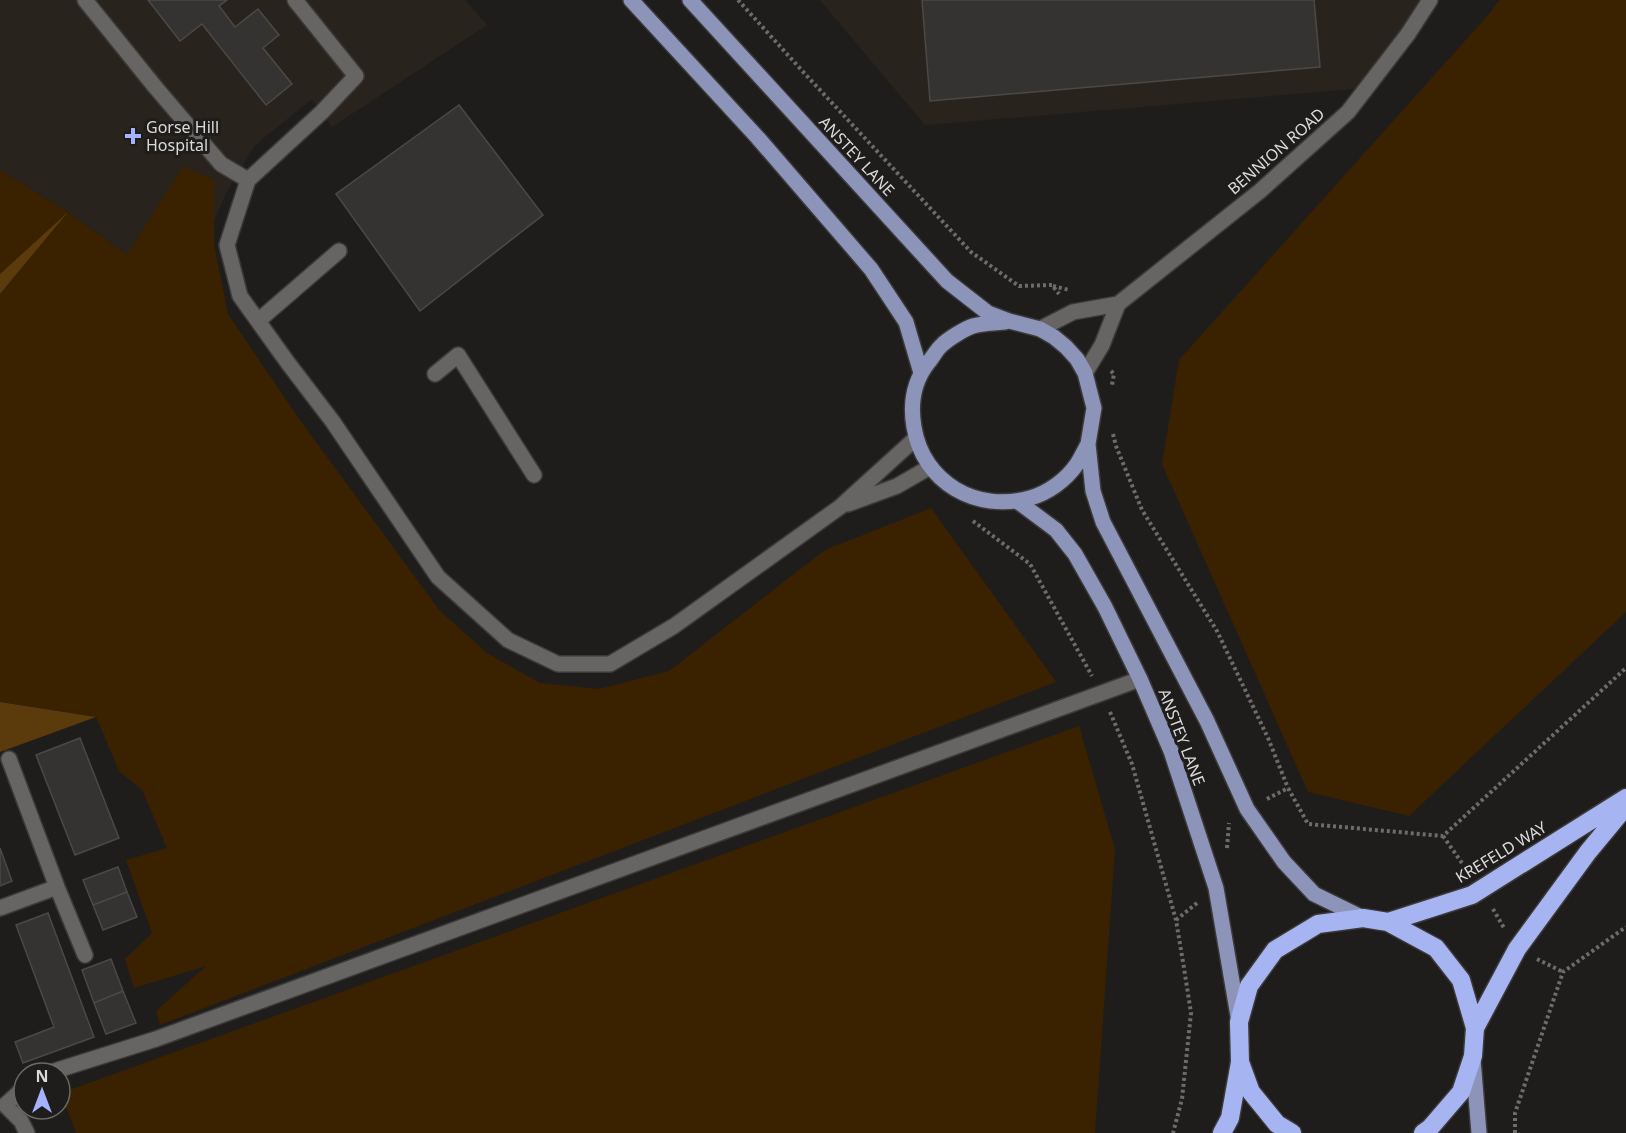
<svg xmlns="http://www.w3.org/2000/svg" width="1626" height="1133" font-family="'Noto Sans',sans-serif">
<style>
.built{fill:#29231d}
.green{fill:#3a2100}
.forest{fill:#5b3a0b}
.building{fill:#343331;stroke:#4b4947;stroke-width:1.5}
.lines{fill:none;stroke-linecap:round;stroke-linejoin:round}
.minor-casing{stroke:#3b3a39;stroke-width:18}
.major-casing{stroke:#3b3a39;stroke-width:18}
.highway-casing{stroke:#3b3a39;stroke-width:21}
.path{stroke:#6e6c6b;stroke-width:4;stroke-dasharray:3 3;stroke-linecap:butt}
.minor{stroke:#676563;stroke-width:15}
.major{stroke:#8d94b9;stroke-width:15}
.highway{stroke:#a7b4f2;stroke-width:18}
.poi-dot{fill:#a3b2fd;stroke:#1f1d1c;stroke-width:2}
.labels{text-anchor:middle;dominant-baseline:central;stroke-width:6;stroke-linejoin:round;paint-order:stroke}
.poi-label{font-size:16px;fill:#dbdad9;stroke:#1f1d1c;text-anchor:start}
.street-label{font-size:16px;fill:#dbdad9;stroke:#1f1d1c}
</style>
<rect width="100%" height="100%" fill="#1f1d1c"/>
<path class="built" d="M 0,0 L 465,0 L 487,25 L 332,127 L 312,99 L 254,146 L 226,193 L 188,280 L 127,255 L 68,212 L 0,170 Z
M 820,0 L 1430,0 L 1367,88 L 925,125 Z"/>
<path class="green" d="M 1499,0 L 1626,0 L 1626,612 L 1409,816 L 1308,792 L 1162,464 L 1179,360 L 1489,14 Z
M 183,166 L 214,180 L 214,244 L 228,314 L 297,416 L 440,611 L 487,653 L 540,683 L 599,689 L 669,671 L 825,550 L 931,508 L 1056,682 L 160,1025 L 156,1011 L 206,966 L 134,988 L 125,959 L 152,933 L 126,860 L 167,848 L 142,790 L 119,771 L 96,717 L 0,702 L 0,294 L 64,216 L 0,274 L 0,170 L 68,212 L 127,255 Z
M 1079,726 L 1115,849 L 1095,1133 L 76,1133 L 61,1093 Z"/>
<path class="forest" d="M 68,212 L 0,294 L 0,274 Z
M 0,702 L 96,717 L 0,752 Z"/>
<path class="building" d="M 148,0 L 227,0 L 219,6 L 235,27 L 258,9 L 279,35 L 263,48 L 292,84 L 266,105 L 202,24 L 180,41 Z
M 922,0 L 1314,0 L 1320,67 L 930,101 Z
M 459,105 L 543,215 L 420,311 L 336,194 Z
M 80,738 L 119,838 L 75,855 L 36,755 Z
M 0,848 L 12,881 L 0,886 Z
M 118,867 L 127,892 L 93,905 L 83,880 Z
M 127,892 L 137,917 L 103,930 L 93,905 Z
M 48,913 L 94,1037 L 23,1063 L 15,1042 L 54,1027 L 16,925 Z
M 111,959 L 123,991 L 94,1003 L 82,970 Z
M 123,991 L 136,1023 L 106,1034 L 94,1003 Z"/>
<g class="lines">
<defs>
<path id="minor" d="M 85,0 L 156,88 L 221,164 L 248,180
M 295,0 L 356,76 L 322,112 L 248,180 L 227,245 L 240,296 L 288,363 L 333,422 L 438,577 L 508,640 L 558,664 L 610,664 L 674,626 L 840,507 L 916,438
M 258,321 L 339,251
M 1040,329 L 1073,312 L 1118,304 L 1260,191 L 1348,112 L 1408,34 L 1430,0
M 1085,373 L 1102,345 L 1118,304
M 435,374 L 458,355 L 534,475
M 848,504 L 897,486 L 930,467
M 9,759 L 57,887
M 0,908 L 57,887 L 85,955
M 48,1073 L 156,1039 L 1140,679
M 5,1105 L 21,1121 L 27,1133
M 5,1105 L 24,1088"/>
<path id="major" d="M 631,0 L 758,138 L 871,269 L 906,322 L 921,373
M 690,0 L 947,281 L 988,313 L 1009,321 L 1040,329 L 1054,337 L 1066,347 L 1077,359 L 1085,373 L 1094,408 L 1088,444 L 1093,491 L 1103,522 L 1207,721 L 1247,809 L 1284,862 L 1314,894 L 1363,918
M 1005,322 C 995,323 983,323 973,326 C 966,328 948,339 942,345 C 937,349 933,357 928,363 C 914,381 910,404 914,427 C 923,483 977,513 1030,498 C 1048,493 1066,480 1077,464 C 1081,458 1084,451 1088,444
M 1017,501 L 1056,530 L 1075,554 L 1105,607 L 1140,679 L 1171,751 L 1216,888 L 1239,1022
M 1473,1059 L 1479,1133"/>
<path id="highway" d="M 1388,922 L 1472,895 L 1626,798
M 1475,1028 L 1517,949 L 1588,852 L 1626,806
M 1222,1133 L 1230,1118 L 1240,1062
M 1292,1133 L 1277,1124 L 1251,1092 L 1240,1062 L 1239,1022 L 1249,986 L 1275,950 L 1318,924 L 1363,918 L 1388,922 L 1436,948 L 1461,980 L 1475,1028 L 1473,1056 L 1461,1092 L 1430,1128 L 1423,1133"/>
</defs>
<use href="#minor" class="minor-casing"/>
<use href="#major" class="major-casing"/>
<use href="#highway" class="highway-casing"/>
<path class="path" d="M 738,0 L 806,75 L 971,252 L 1019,286 L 1052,285 L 1059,294
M 1053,286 L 1069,290
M 1111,371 L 1114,374 L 1112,385
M 1113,434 L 1116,446 L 1142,510 L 1217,631 L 1268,738 L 1288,788
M 973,521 L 1030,564 L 1092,676
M 1110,712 L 1132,764 L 1176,920 L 1184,968 L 1191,1013 L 1182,1099 L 1173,1133
M 1267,799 L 1288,788 L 1308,824 L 1443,836 L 1626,668
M 1443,836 L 1469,873
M 1227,848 L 1229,823
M 1493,909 L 1504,928
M 1176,920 L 1197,903
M 1537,959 L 1563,972
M 1515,1133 L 1515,1113 L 1563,972 L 1626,927"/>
<use href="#minor" class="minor"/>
<use href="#major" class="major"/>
<use href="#highway" class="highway"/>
</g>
<path class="poi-dot" d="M130 127h6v6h6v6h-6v6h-6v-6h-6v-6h6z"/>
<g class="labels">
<g class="poi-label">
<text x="146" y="127">Gorse Hill<tspan x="146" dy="18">Hospital</tspan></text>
</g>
<g class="street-label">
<text transform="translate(1276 151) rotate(-41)">BENNION ROAD</text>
<text transform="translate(857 156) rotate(47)">ANSTEY LANE</text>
<text transform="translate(1182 737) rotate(69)">ANSTEY LANE</text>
<text transform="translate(1501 852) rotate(-31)">KREFELD WAY</text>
</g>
</g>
<g transform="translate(42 1091)"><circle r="28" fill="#1f1d1c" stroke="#6a6968" stroke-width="1.5"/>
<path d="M0-4.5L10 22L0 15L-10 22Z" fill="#a3b2fd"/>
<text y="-9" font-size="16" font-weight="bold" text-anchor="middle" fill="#dbdad9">N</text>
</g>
</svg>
